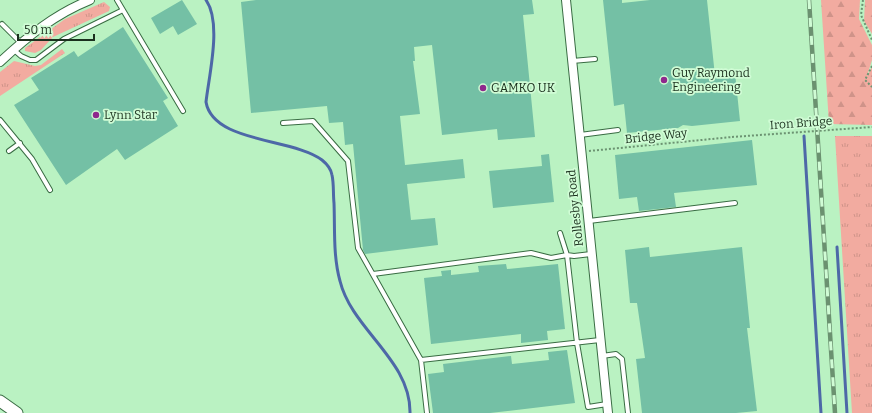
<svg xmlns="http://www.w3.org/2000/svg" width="872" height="413" font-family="Bitter,serif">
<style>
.grass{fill:url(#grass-tufts)}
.forest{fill:url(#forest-firs)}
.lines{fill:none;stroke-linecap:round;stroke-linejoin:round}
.stream{stroke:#4d68a7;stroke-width:3}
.building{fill:#74c0a5}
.lane-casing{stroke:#396c43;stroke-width:6}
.street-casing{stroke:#396c43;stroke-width:10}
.secondary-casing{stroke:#396c43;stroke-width:13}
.path{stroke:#6c9372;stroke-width:2;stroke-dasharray:2 2;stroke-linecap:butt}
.lane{stroke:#fff;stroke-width:4}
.street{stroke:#fff;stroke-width:8}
.secondary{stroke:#fff;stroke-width:11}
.rail-casing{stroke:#6b9170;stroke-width:4.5}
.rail{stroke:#d0fcd5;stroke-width:3;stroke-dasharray:9;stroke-linecap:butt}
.path-bridge{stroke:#6c9372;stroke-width:2;stroke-dasharray:2 2;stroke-linecap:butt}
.poi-dot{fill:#8f288d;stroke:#d0fcd5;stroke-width:1.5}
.labels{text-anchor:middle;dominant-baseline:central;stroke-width:3.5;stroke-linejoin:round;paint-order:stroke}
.poi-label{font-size:12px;fill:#1b301e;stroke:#d0fcd5;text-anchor:start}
.street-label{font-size:12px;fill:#1b301e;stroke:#d0fcd5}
</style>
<defs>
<pattern id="grass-tufts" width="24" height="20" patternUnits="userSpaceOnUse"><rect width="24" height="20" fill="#f2aba0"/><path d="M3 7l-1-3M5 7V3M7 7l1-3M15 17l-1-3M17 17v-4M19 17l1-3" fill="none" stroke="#cf9389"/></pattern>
<pattern id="forest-firs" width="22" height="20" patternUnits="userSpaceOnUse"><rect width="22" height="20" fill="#f2aba0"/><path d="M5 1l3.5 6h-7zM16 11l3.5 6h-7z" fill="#cf9389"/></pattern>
</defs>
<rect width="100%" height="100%" fill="#baf2c2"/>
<path class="grass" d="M 104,2 L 110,7 L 109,11 L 53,37 L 41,50 L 35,53 L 25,51 L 25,48 L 65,19 Z
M 62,49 L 65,53 L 0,96 L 0,72 L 14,61 L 35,66 L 41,65 Z
M 835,136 L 872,136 L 872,413 L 852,413 Z"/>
<path class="forest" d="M 821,0 L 860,0 L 859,19 L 872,45 L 872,60 L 867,76 L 872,67 L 872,125 L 829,124 Z
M 865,0 L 872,0 L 872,34 L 864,21 Z"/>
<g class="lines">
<path class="stream" d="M 206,0 C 222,23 209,75 206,102 C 213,143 293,138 322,160 C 327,164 331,169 332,175 C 334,184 333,194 334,203 C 335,229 333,256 340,281 C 352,330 411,360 410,413
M 804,136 L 821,413
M 837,247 L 847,413"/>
</g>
<path class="building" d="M 182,0 L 197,24 L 178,35 L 173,26 L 160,34 L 151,18 Z
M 256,0 L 532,0 L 534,14 L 523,15 L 535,137 L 498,140 L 497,129 L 442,135 L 432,45 L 414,47 L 415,61 L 413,61 L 420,114 L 400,116 L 405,165 L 463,159 L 465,178 L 407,184 L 411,220 L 435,218 L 438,245 L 365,254 L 363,250 L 353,144 L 345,145 L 343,122 L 329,123 L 327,106 L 251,113 L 241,2 Z
M 603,0 L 622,0 L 622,3 L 650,0 L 707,0 L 715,76 L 735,73 L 740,121 L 692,126 L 683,125 L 678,128 L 627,133 L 624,104 L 614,106 Z
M 123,27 L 168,98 L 163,101 L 178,126 L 125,160 L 117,149 L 66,185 L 14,105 L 39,90 L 31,78 L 74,51 L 78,57 Z
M 752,140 L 757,185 L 674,193 L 676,207 L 639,211 L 637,197 L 619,199 L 615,155 Z
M 549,154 L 554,202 L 493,208 L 489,171 L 542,166 L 541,155 Z
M 649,247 L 650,257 L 742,247 L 750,328 L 747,328 L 757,411 L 736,413 L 642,413 L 636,359 L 645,358 L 637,303 L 630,303 L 625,250 Z
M 506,264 L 507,269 L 558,264 L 565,329 L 547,331 L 548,340 L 521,343 L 521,334 L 431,344 L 424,278 L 442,276 L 441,271 L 451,270 L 451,275 L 479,272 L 478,266 Z
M 567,350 L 575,403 L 490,413 L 433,413 L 428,374 L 444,372 L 443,364 L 511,356 L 512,364 L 549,360 L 548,352 Z"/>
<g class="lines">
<defs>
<path id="lane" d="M 117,0 L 183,111
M 2,24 L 21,43
M 14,50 L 21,56 L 30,60 L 36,60 L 64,39 L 123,10
M 572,61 L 595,59
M 0,120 L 32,159 L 50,190
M 283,123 L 313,121 L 348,161 L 358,248 L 421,360 L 427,413
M 580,135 L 618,130
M 9,151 L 20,143
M 589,221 L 735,203
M 560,233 L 567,255 L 574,256 L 591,254
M 373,274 L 531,253 L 551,258 L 567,255 L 577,343 L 588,407 L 607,404
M 602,356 L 616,354 L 622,359 L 628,413
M 421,360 L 600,340"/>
<path id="street" d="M 566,0 L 608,413
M 0,62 C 28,36 55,14 90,0"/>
<path id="secondary" d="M 0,401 L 17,413"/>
</defs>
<use href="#lane" class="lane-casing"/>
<use href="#street" class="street-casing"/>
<use href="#secondary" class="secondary-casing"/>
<path class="path" d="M 863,0 L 861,15 L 872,40
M 872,66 L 865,80 L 872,87
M 589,151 L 732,137"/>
<use href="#lane" class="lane"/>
<use href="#street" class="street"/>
<use href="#secondary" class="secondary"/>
<defs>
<path id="rail" d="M 809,0 L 835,413"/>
</defs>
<use href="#rail" class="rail-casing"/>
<use href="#rail" class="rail"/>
<path class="path-bridge" d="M 732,137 L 872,127"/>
</g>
<g class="poi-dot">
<circle cx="664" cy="80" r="4"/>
<circle cx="483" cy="88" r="4"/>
<circle cx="96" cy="115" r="4"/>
</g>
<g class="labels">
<g class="poi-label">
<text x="672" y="73">Guy Raymond<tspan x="672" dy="14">Engineering</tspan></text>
<text x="491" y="88">GAMKO UK</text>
<text x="104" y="115">Lynn Star</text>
</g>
<g class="street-label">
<text transform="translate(801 123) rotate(-4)">Iron Bridge</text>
<text transform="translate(656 136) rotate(-6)">Bridge Way</text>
<text transform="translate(575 208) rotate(-96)">Rollesby Road</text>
</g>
</g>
<path d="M18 34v6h76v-6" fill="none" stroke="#1b301e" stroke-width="2"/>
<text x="24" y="34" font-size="12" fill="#1b301e" stroke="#d0fcd5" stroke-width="3" paint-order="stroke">50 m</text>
</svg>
